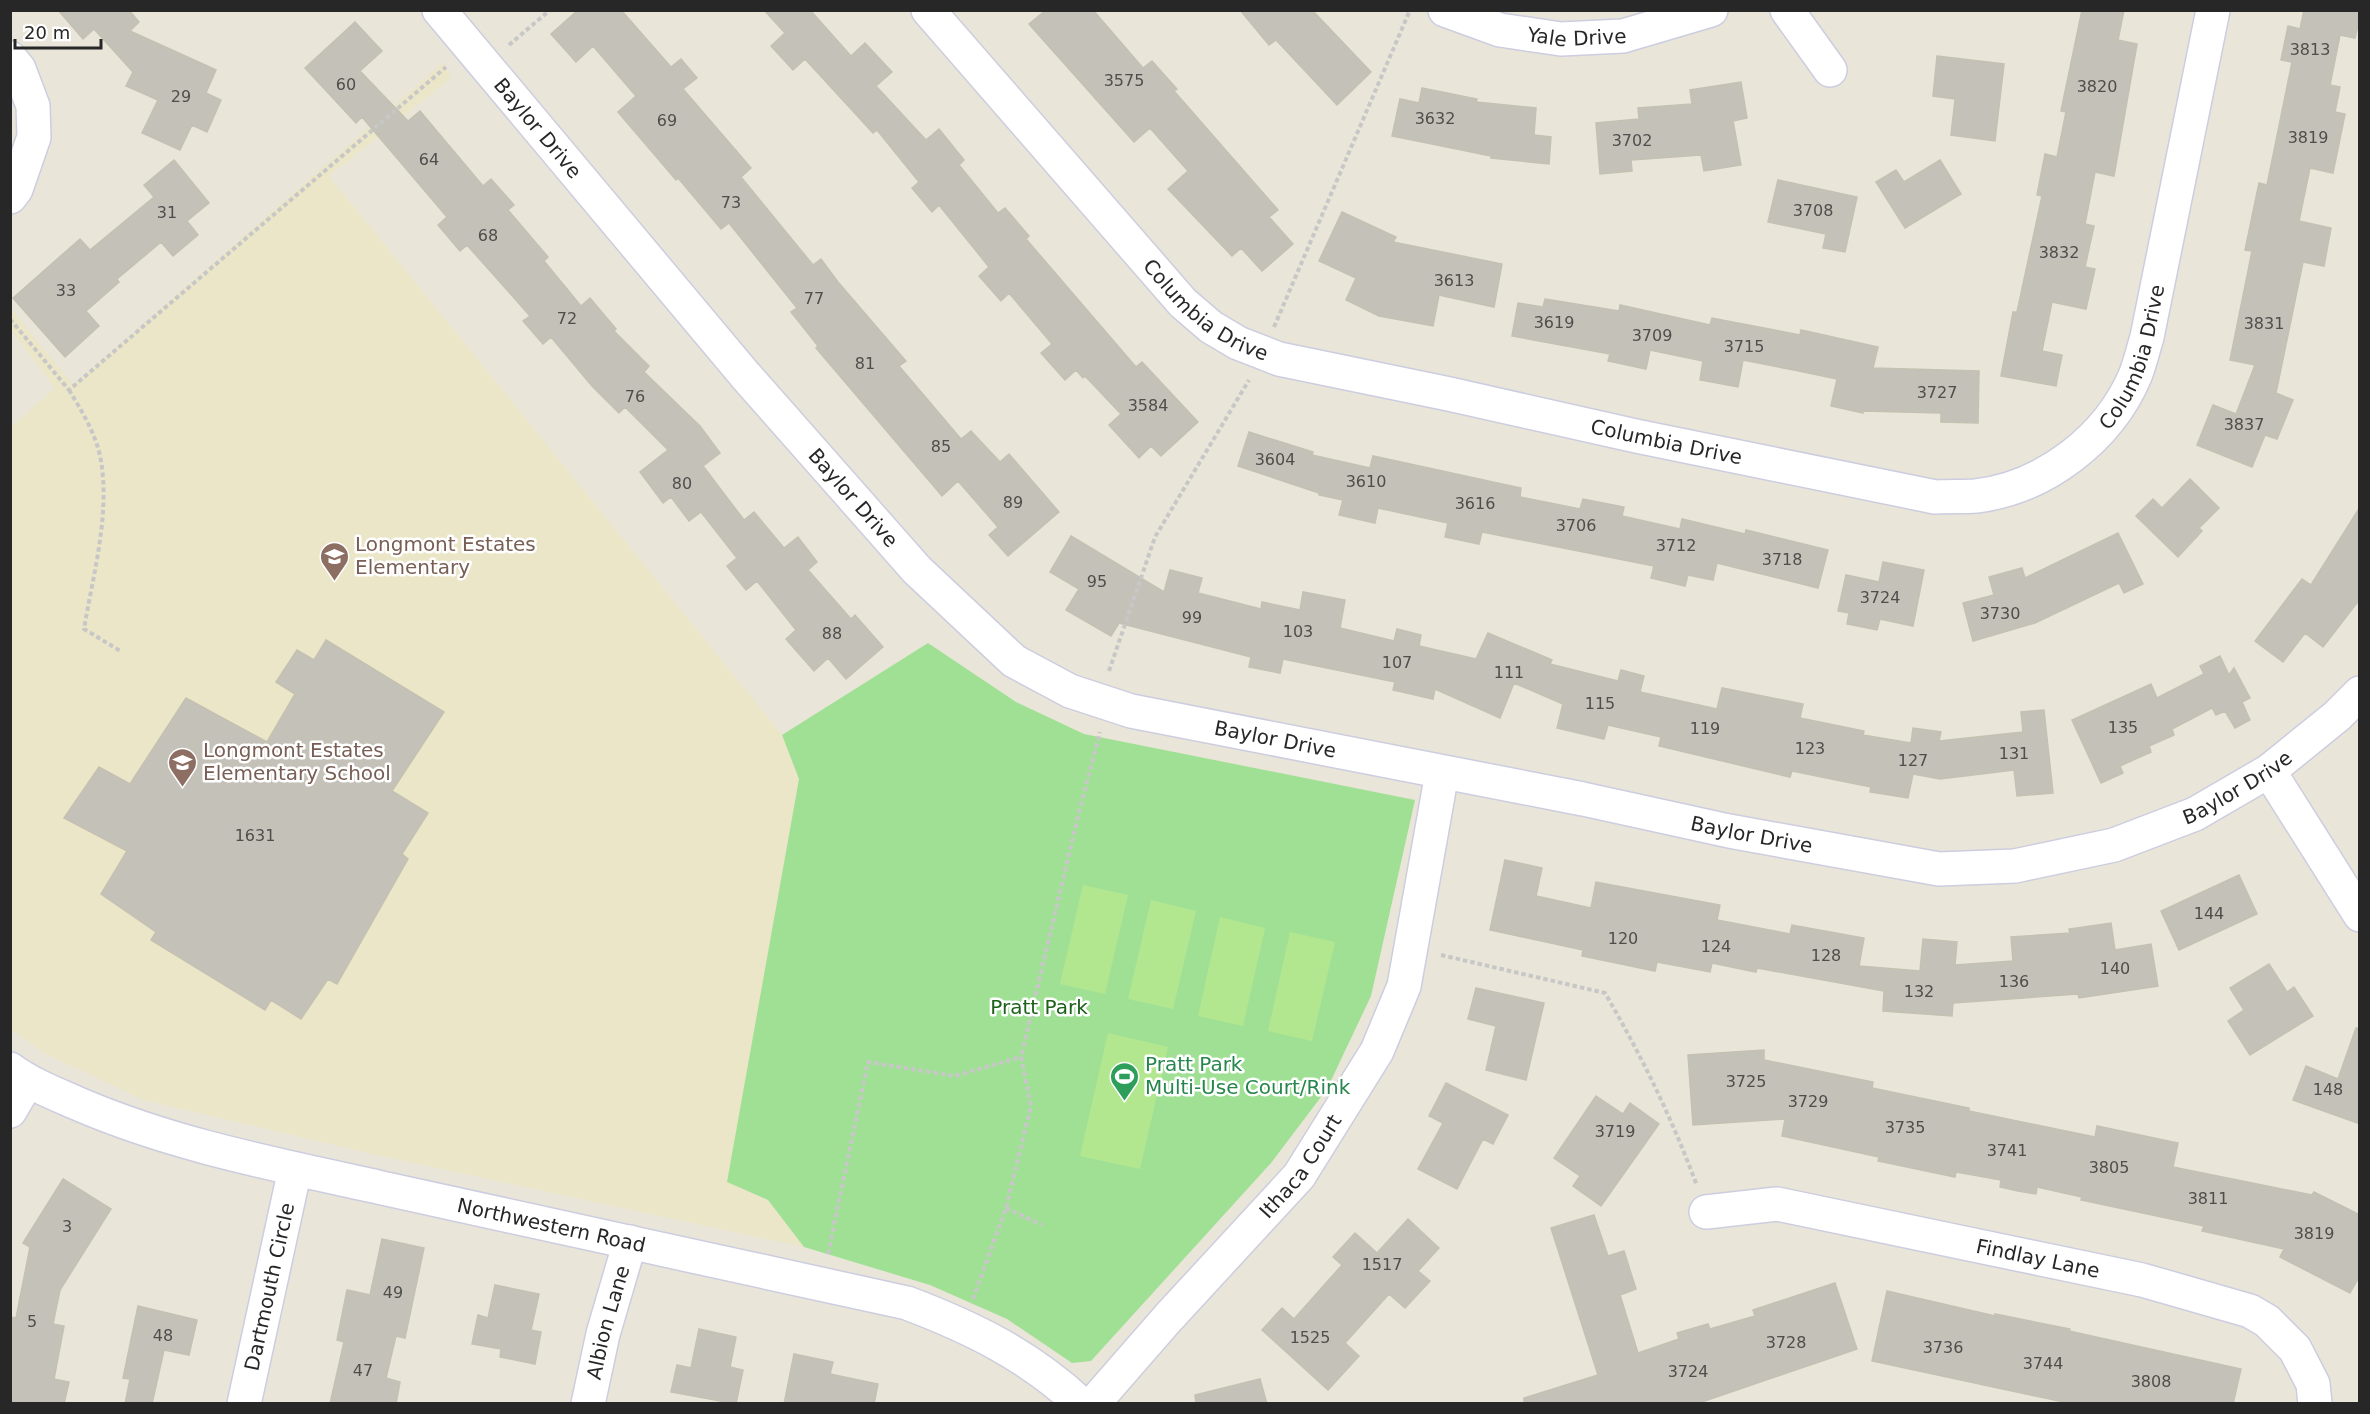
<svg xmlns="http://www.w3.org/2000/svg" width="2370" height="1414" font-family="'DejaVu Sans',sans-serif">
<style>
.education{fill:#ebe6c7}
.green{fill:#a0e095}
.pitch{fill:#b2e790}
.building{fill:#c4c1b8;stroke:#c4c1b2;stroke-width:1.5}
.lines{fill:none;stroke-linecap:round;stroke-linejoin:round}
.minor-casing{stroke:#cdcde0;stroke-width:36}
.path{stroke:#c7c7c7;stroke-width:4;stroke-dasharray:4.5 3;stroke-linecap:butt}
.minor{stroke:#fff;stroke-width:33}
.labels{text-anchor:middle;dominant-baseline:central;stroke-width:5;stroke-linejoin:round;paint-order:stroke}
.number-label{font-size:16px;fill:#4e4e4b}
.street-label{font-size:20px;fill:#272727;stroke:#fff}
.education-label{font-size:20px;fill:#785e54;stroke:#fff;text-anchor:start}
.park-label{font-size:20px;fill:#1c601a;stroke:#fff}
.leisure-label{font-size:20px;fill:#27864d;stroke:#fff;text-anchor:start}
</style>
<rect width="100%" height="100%" fill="#e9e5d8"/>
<path class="education" d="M 443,63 L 451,78 L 329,176 L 782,735 L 799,779 L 728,1182 L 768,1200 L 804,1247 L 381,1156 L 144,1100 L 44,1053 L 11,1029 L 11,427 L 55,388 L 11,330 L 10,308 L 73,385 Z"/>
<path class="green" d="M 928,643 L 1016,702 L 1084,734 L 1415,800 L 1371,996 L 1327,1089 L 1271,1163 L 1091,1361 L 1072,1363 L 1007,1319 L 930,1285 L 804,1247 L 768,1200 L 727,1182 L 799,779 L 782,735 Z"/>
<path class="pitch" d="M 1083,885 L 1128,895 L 1105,994 L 1060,984 Z
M 1151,900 L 1196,911 L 1173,1009 L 1128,999 Z
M 1220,917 L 1265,928 L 1243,1026 L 1198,1016 Z
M 1290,932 L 1335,942 L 1312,1041 L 1268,1031 Z
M 1108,1033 L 1168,1047 L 1140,1169 L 1080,1156 Z"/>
<path class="building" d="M 58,10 L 129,10 L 139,22 L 130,31 L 216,70 L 206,93 L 221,100 L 207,132 L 192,125 L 180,150 L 142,133 L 158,100 L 126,86 L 133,72 L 94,29 L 83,39 Z
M 578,10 L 621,10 L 671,67 L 681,59 L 697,78 L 683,89 L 751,168 L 741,177 L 813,265 L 821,259 L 838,282 L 906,361 L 899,366 L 961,439 L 971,431 L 1000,462 L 1009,454 L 1059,512 L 1008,556 L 989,535 L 998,527 L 958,481 L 942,496 L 816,348 L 818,346 L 791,312 L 797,308 L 729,223 L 721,229 L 678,178 L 676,180 L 618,112 L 636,96 L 593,46 L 576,62 L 551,34 Z
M 764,10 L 810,10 L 851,56 L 865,43 L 892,72 L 876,86 L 926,140 L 939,129 L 964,160 L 959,165 L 998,213 L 1005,208 L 1029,236 L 1026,239 L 1136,367 L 1142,362 L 1198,422 L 1161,456 L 1151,446 L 1139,458 L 1109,425 L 1121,414 L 1085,376 L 1083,378 L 1076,370 L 1065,380 L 1041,353 L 1052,344 L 1009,293 L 1001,301 L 979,276 L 989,267 L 939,205 L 932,212 L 912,188 L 919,182 L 877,130 L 873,133 L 805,59 L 793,70 L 771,46 L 785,33 Z
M 1046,10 L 1093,10 L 1143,68 L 1152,61 L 1177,89 L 1174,91 L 1278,210 L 1269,217 L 1293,244 L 1262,271 L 1241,248 L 1232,256 L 1168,189 L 1188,171 L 1150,128 L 1134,142 L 1029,24 Z
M 1240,10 L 1312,10 L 1371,72 L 1337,105 L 1276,40 L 1269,45 Z
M 2082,10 L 2124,10 L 2118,40 L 2137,44 L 2114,176 L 2095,172 L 2085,224 L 2094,226 L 2085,267 L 2095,269 L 2086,309 L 2052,302 L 2042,351 L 2062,355 L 2056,386 L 2001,376 L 2013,312 L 2017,312 L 2042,196 L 2037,195 L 2045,154 L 2057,157 L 2066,112 L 2061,111 Z
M 2304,10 L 2360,10 L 2360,17 L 2355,38 L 2340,35 L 2330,85 L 2340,87 L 2335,112 L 2345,114 L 2333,173 L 2310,168 L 2299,221 L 2331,228 L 2324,266 L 2303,262 L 2276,393 L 2293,400 L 2277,439 L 2265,435 L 2252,467 L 2197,445 L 2213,405 L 2236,414 L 2255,365 L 2230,360 L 2252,251 L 2245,250 L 2259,183 L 2267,185 L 2292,62 L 2281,60 L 2288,26 L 2300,29 Z
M 355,22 L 382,51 L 360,71 L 408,121 L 420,111 L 483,186 L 491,179 L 514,205 L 508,210 L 548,257 L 544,261 L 581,306 L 590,298 L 616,329 L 614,331 L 649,366 L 644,372 L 700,426 L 720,453 L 703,466 L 744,520 L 754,512 L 784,548 L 798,537 L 817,562 L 808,570 L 851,619 L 855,615 L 883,647 L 846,679 L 828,658 L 814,671 L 786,639 L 796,630 L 757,581 L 746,590 L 727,566 L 737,558 L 701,512 L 689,521 L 671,497 L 663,503 L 640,472 L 668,450 L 625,407 L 619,413 L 592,386 L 551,337 L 543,344 L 523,321 L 530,316 L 467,245 L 460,251 L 438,225 L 447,217 L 362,117 L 356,123 L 305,68 Z
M 1937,56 L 2004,64 L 1995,141 L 1951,135 L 1955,99 L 1933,96 Z
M 1741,82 L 1747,118 L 1733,121 L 1741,165 L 1704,171 L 1701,155 L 1631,160 L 1632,171 L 1600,174 L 1596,123 L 1639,119 L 1638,108 L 1692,104 L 1690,90 Z
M 1422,88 L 1477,99 L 1476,102 L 1536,108 L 1534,135 L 1551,137 L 1549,164 L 1491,158 L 1491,156 L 1392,136 L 1400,99 L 1419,103 Z
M 174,160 L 209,203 L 187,221 L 198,235 L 173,256 L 161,242 L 117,279 L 119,282 L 86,311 L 99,326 L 65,357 L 13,298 L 80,239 L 90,250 L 154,197 L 144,185 Z
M 1940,160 L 1961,194 L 1905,228 L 1876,182 L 1896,170 L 1904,182 Z
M 1778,180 L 1857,197 L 1845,252 L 1823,248 L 1826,234 L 1768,222 Z
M 1342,212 L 1396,237 L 1393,242 L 1502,264 L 1494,307 L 1439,295 L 1433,326 L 1379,316 L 1346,300 L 1356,278 L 1319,261 Z
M 1545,299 L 1619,311 L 1620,305 L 1710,325 L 1712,318 L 1800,335 L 1801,330 L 1878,347 L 1873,368 L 1979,371 L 1978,423 L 1941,422 L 1941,413 L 1863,411 L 1863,413 L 1831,406 L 1837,379 L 1794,370 L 1743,360 L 1738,387 L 1700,380 L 1703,361 L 1650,350 L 1646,369 L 1608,361 L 1610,354 L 1512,336 L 1518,303 L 1543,307 Z
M 1249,432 L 1313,452 L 1312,455 L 1370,468 L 1373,456 L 1521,488 L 1520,497 L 1580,509 L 1583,499 L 1624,507 L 1622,516 L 1680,529 L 1682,519 L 1745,534 L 1746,530 L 1828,550 L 1818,588 L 1717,563 L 1713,580 L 1688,575 L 1685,586 L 1651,578 L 1654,566 L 1482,532 L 1479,544 L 1445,537 L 1448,523 L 1378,508 L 1375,523 L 1339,515 L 1343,500 L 1319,495 L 1319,493 L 1238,466 Z
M 2190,479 L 2219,508 L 2199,528 L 2202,531 L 2178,557 L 2136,516 L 2153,499 L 2162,508 Z
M 2360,507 L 2360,599 L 2323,647 L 2305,633 L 2283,662 L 2255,641 L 2302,579 L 2311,585 Z
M 2118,533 L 2143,584 L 2124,593 L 2119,583 L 2035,623 L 1973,641 L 1963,603 L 1994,595 L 1989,577 L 2022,568 L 2025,578 Z
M 1071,536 L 1164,592 L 1170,570 L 1202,578 L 1198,593 L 1261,609 L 1262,602 L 1300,610 L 1303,592 L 1345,600 L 1340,628 L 1394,641 L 1397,629 L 1421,635 L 1419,646 L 1476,659 L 1488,633 L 1552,660 L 1550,664 L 1618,681 L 1621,670 L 1644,676 L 1640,692 L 1717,709 L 1722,688 L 1803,704 L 1800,718 L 1864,731 L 1863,735 L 1911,743 L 1913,728 L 1941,732 L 1939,741 L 2023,732 L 2021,712 L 2044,710 L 2053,793 L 2017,796 L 2014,770 L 1940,779 L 1913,774 L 1908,798 L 1870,792 L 1871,787 L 1792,771 L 1790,777 L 1659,746 L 1661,737 L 1608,725 L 1604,739 L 1557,728 L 1563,704 L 1514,683 L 1500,718 L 1435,689 L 1433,699 L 1393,690 L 1395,682 L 1283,659 L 1280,673 L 1249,667 L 1251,657 L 1119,623 L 1111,636 L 1066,610 L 1079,589 L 1050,572 Z
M 1883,562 L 1924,570 L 1913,626 L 1880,619 L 1877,630 L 1847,624 L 1849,613 L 1838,611 L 1846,575 L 1879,582 Z
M 326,640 L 444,712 L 392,791 L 428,813 L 402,854 L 408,859 L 337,984 L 328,979 L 301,1019 L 271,1000 L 265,1010 L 151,940 L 156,932 L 101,894 L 127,851 L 64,818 L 99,767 L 130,784 L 186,698 L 267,742 L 295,694 L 276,682 L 297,650 L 314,660 Z
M 2220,656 L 2229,675 L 2234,668 L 2250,698 L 2242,702 L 2250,720 L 2235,728 L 2225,711 L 2216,715 L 2212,708 L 2172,729 L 2174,735 L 2149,746 L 2151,752 L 2120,766 L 2123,773 L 2101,783 L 2072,720 L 2151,684 L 2157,698 L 2204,674 L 2200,666 Z
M 1505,860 L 1542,868 L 1536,896 L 1591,908 L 1596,882 L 1720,905 L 1717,920 L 1790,934 L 1792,925 L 1864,938 L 1859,966 L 1920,971 L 1923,939 L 1957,942 L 1955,965 L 2013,961 L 2011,937 L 2070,933 L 2069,929 L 2111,923 L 2115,950 L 2151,944 L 2158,986 L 2079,998 L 2078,994 L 1953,1003 L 1952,1016 L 1883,1011 L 1884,991 L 1757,968 L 1756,972 L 1712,963 L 1710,972 L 1657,962 L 1655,971 L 1582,956 L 1583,950 L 1490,930 Z
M 2239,875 L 2257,914 L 2179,950 L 2161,911 Z
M 2269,964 L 2287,992 L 2294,987 L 2313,1016 L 2250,1055 L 2228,1021 L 2244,1010 L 2230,988 Z
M 1476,988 L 1544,1003 L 1526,1080 L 1486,1070 L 1496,1026 L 1468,1019 Z
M 2356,1028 L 2360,1028 L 2360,1124 L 2293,1100 L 2306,1066 L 2338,1079 Z
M 1764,1050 L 1764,1060 L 1873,1082 L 1872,1088 L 1969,1108 L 1969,1111 L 2095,1137 L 2097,1126 L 2178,1143 L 2173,1167 L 2312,1195 L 2314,1192 L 2360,1215 L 2360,1275 L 2350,1293 L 2280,1257 L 2284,1249 L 2202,1231 L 2204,1226 L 2081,1200 L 2082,1197 L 2037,1187 L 2036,1194 L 2018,1191 L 2000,1187 L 2001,1180 L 1956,1172 L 1955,1177 L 1878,1161 L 1879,1157 L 1782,1136 L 1785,1119 L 1693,1125 L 1688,1055 Z
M 1446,1083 L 1508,1115 L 1493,1144 L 1483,1139 L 1457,1189 L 1418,1169 L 1443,1123 L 1429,1116 Z
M 1596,1096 L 1623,1114 L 1630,1103 L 1659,1124 L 1601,1206 L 1573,1186 L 1580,1176 L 1554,1158 Z
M 63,1179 L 111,1209 L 60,1290 L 53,1324 L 64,1326 L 54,1379 L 69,1382 L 64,1404 L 10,1404 L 10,1317 L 16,1318 L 30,1247 L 23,1243 Z
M 1594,1215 L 1608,1256 L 1624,1251 L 1636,1289 L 1620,1295 L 1638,1353 L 1679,1339 L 1677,1333 L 1708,1324 L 1710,1329 L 1755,1316 L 1753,1310 L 1835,1283 L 1857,1349 L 1696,1404 L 1524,1404 L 1524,1398 L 1598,1375 L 1551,1228 Z
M 1408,1219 L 1439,1248 L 1418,1271 L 1430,1281 L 1405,1308 L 1389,1294 L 1345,1343 L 1359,1356 L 1328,1390 L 1262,1330 L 1282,1308 L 1294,1319 L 1342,1265 L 1333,1257 L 1355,1233 L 1377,1253 Z
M 382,1239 L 424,1248 L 405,1338 L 396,1336 L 386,1378 L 400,1382 L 396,1404 L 330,1404 L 344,1342 L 337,1340 L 347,1290 L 370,1295 Z
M 495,1285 L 539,1294 L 531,1330 L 541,1332 L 535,1364 L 500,1357 L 501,1349 L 472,1344 L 478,1315 L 488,1318 Z
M 1887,1291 L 1995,1316 L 1995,1314 L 2070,1329 L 2069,1331 L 2241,1369 L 2233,1404 L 2073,1404 L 1872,1361 Z
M 138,1306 L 197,1320 L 189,1355 L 164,1350 L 152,1404 L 125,1404 L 130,1379 L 123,1378 Z
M 699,1329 L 736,1337 L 730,1367 L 743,1370 L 736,1404 L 671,1392 L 677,1365 L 691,1368 Z
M 794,1354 L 833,1362 L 830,1374 L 878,1384 L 874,1404 L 784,1404 Z
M 1260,1379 L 1267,1404 L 1196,1404 L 1195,1395 Z"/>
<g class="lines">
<defs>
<g id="minor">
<path id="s1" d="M 439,10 L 745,375 L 917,570 L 1014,661 L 1070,691 L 1131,711 L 1583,799 L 1729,831 L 1939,869 L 2015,866 L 2114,845 L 2195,814 L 2269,771 L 2337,716 L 2360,693"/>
<path id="s2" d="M 928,10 L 1183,303 L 1211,327 L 1238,343 L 1279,359 L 1449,394 L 1636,436 L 1935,497 C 1948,496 1963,497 1976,496 C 2044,488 2108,439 2135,376 C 2140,364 2143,350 2147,337 L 2213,10"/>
<path id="s3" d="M 1445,10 L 1500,30 L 1561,39 L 1623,36 L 1711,10"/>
<path d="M 1787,10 L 1830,70"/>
<path d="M 10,58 L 19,69 L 33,106 L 34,137 L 16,189 L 10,197"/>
<path d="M 2269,771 L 2360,915"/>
<path id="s4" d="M 10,1069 C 32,1085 56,1094 81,1105 C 177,1146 280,1165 382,1188 C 557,1227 732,1264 907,1303 C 973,1328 1028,1355 1081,1404"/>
<path d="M 10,1111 L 27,1082"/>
<path id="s5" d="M 1706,1212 L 1777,1204 L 2142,1280 L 2250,1311 L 2267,1321 L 2295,1349 L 2313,1384 L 2315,1404"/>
<path id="s6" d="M 244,1404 L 295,1169"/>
<path id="s7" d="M 588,1404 L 603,1334 L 630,1242"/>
<path id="s8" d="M 1093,1404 L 1168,1318 L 1299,1176 L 1377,1051 L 1404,986 L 1442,773"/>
</g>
</defs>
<use href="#minor" class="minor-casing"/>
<path class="path" d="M 509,45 L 550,10
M 10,319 L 69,390 L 446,67
M 1274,327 L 1410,10
M 69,390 C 82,411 97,436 101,461 C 110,516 93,575 84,629 L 122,652
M 1109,671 L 1155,537 L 1249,380
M 1441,955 L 1605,993 C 1641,1055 1672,1118 1697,1186
M 1006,1208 L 1042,1225
M 828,1254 L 868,1062 L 955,1076 L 1021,1057
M 973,1299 L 1006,1208 L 1031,1106 L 1021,1057 L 1079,812 L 1100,732"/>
<use href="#minor" class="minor"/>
</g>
<defs>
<symbol id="school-pin" viewBox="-11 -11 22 30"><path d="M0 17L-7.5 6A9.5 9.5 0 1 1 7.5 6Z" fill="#8d6e63" stroke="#fff"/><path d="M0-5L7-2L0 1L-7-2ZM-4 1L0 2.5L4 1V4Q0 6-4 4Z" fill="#fff"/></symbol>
<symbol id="stadium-pin" viewBox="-11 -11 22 30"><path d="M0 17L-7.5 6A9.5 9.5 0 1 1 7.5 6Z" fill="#2e9e5b" stroke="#fff"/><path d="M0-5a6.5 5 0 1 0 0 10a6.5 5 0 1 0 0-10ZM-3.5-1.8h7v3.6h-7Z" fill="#fff"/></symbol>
</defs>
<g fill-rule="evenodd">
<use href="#school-pin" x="318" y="540" width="33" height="45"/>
<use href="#school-pin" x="166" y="746" width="33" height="45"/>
<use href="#stadium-pin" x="1108" y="1060" width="33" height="45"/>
</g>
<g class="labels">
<g class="number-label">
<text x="2310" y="49">3813</text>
<text x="1124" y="80">3575</text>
<text x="346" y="84">60</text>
<text x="2097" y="86">3820</text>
<text x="181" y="96">29</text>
<text x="1435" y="118">3632</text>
<text x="667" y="120">69</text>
<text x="2308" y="137">3819</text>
<text x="1632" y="140">3702</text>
<text x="429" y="159">64</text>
<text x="731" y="202">73</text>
<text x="1813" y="210">3708</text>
<text x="167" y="212">31</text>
<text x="488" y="235">68</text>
<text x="2059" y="252">3832</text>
<text x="1454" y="280">3613</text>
<text x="66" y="290">33</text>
<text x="814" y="298">77</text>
<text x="567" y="318">72</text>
<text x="1554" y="322">3619</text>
<text x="2264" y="323">3831</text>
<text x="1652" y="335">3709</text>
<text x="1744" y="346">3715</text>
<text x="865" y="363">81</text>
<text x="1937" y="392">3727</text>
<text x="635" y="396">76</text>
<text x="1148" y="405">3584</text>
<text x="2244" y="424">3837</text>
<text x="941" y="446">85</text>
<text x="1275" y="459">3604</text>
<text x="1366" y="481">3610</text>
<text x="682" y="483">80</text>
<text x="1013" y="502">89</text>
<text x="1475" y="503">3616</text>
<text x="1576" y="525">3706</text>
<text x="1676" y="545">3712</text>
<text x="1782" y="559">3718</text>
<text x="1097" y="581">95</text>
<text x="1880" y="597">3724</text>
<text x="2000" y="613">3730</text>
<text x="1192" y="617">99</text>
<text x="1298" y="631">103</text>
<text x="832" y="633">88</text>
<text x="1397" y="662">107</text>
<text x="1509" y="672">111</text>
<text x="1600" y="703">115</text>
<text x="2123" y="727">135</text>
<text x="1705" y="728">119</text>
<text x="1810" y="748">123</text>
<text x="2014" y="753">131</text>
<text x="1913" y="760">127</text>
<text x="255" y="835">1631</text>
<text x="2209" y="913">144</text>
<text x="1623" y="938">120</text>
<text x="1716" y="946">124</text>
<text x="1826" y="955">128</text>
<text x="2115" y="968">140</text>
<text x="2014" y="981">136</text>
<text x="1919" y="991">132</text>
<text x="1746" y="1081">3725</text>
<text x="2328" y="1089">148</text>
<text x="1808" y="1101">3729</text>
<text x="1905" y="1127">3735</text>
<text x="1615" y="1131">3719</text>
<text x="2007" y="1150">3741</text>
<text x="2109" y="1167">3805</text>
<text x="2208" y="1198">3811</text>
<text x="67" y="1226">3</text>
<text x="2314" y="1233">3819</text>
<text x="1382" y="1264">1517</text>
<text x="393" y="1292">49</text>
<text x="32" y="1321">5</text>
<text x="163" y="1335">48</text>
<text x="1310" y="1337">1525</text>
<text x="1786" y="1342">3728</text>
<text x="1943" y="1347">3736</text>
<text x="2043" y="1363">3744</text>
<text x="363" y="1370">47</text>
<text x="1688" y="1371">3724</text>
<text x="2151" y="1381">3808</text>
</g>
<g class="street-label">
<text stroke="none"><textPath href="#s3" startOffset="136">Yale Drive</textPath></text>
<text stroke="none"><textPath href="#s1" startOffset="154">Baylor Drive</textPath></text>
<text stroke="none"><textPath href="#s2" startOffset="411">Columbia Drive</textPath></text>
<text stroke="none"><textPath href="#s2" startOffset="1437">Columbia Drive</textPath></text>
<text stroke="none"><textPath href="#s2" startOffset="897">Columbia Drive</textPath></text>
<text stroke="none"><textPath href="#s1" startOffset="640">Baylor Drive</textPath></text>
<text stroke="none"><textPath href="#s1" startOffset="1144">Baylor Drive</textPath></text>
<text stroke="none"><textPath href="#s1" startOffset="2134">Baylor Drive</textPath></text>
<text stroke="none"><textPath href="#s1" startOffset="1630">Baylor Drive</textPath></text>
<text stroke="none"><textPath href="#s8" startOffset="316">Ithaca Court</textPath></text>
<text stroke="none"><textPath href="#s4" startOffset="566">Northwestern Road</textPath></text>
<text stroke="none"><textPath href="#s5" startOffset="338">Findlay Lane</textPath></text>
<text stroke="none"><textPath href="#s6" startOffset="120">Dartmouth Circle</textPath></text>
<text stroke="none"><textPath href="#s7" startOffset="84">Albion Lane</textPath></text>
</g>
<g class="education-label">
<text x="355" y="544">Longmont Estates<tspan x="355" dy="23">Elementary</tspan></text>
<text x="203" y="750">Longmont Estates<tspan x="203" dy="23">Elementary School</tspan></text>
</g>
<g class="park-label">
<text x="1039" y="1007">Pratt Park</text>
</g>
<g class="leisure-label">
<text x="1145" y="1064">Pratt Park<tspan x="1145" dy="23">Multi-Use Court/Rink</tspan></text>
</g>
</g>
<rect width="2370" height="1414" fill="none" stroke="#272727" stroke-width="24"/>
<path d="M15 39v9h86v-9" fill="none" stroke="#272727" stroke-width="3"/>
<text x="24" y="39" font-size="18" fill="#272727" stroke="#ffffff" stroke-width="4.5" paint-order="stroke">20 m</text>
</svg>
